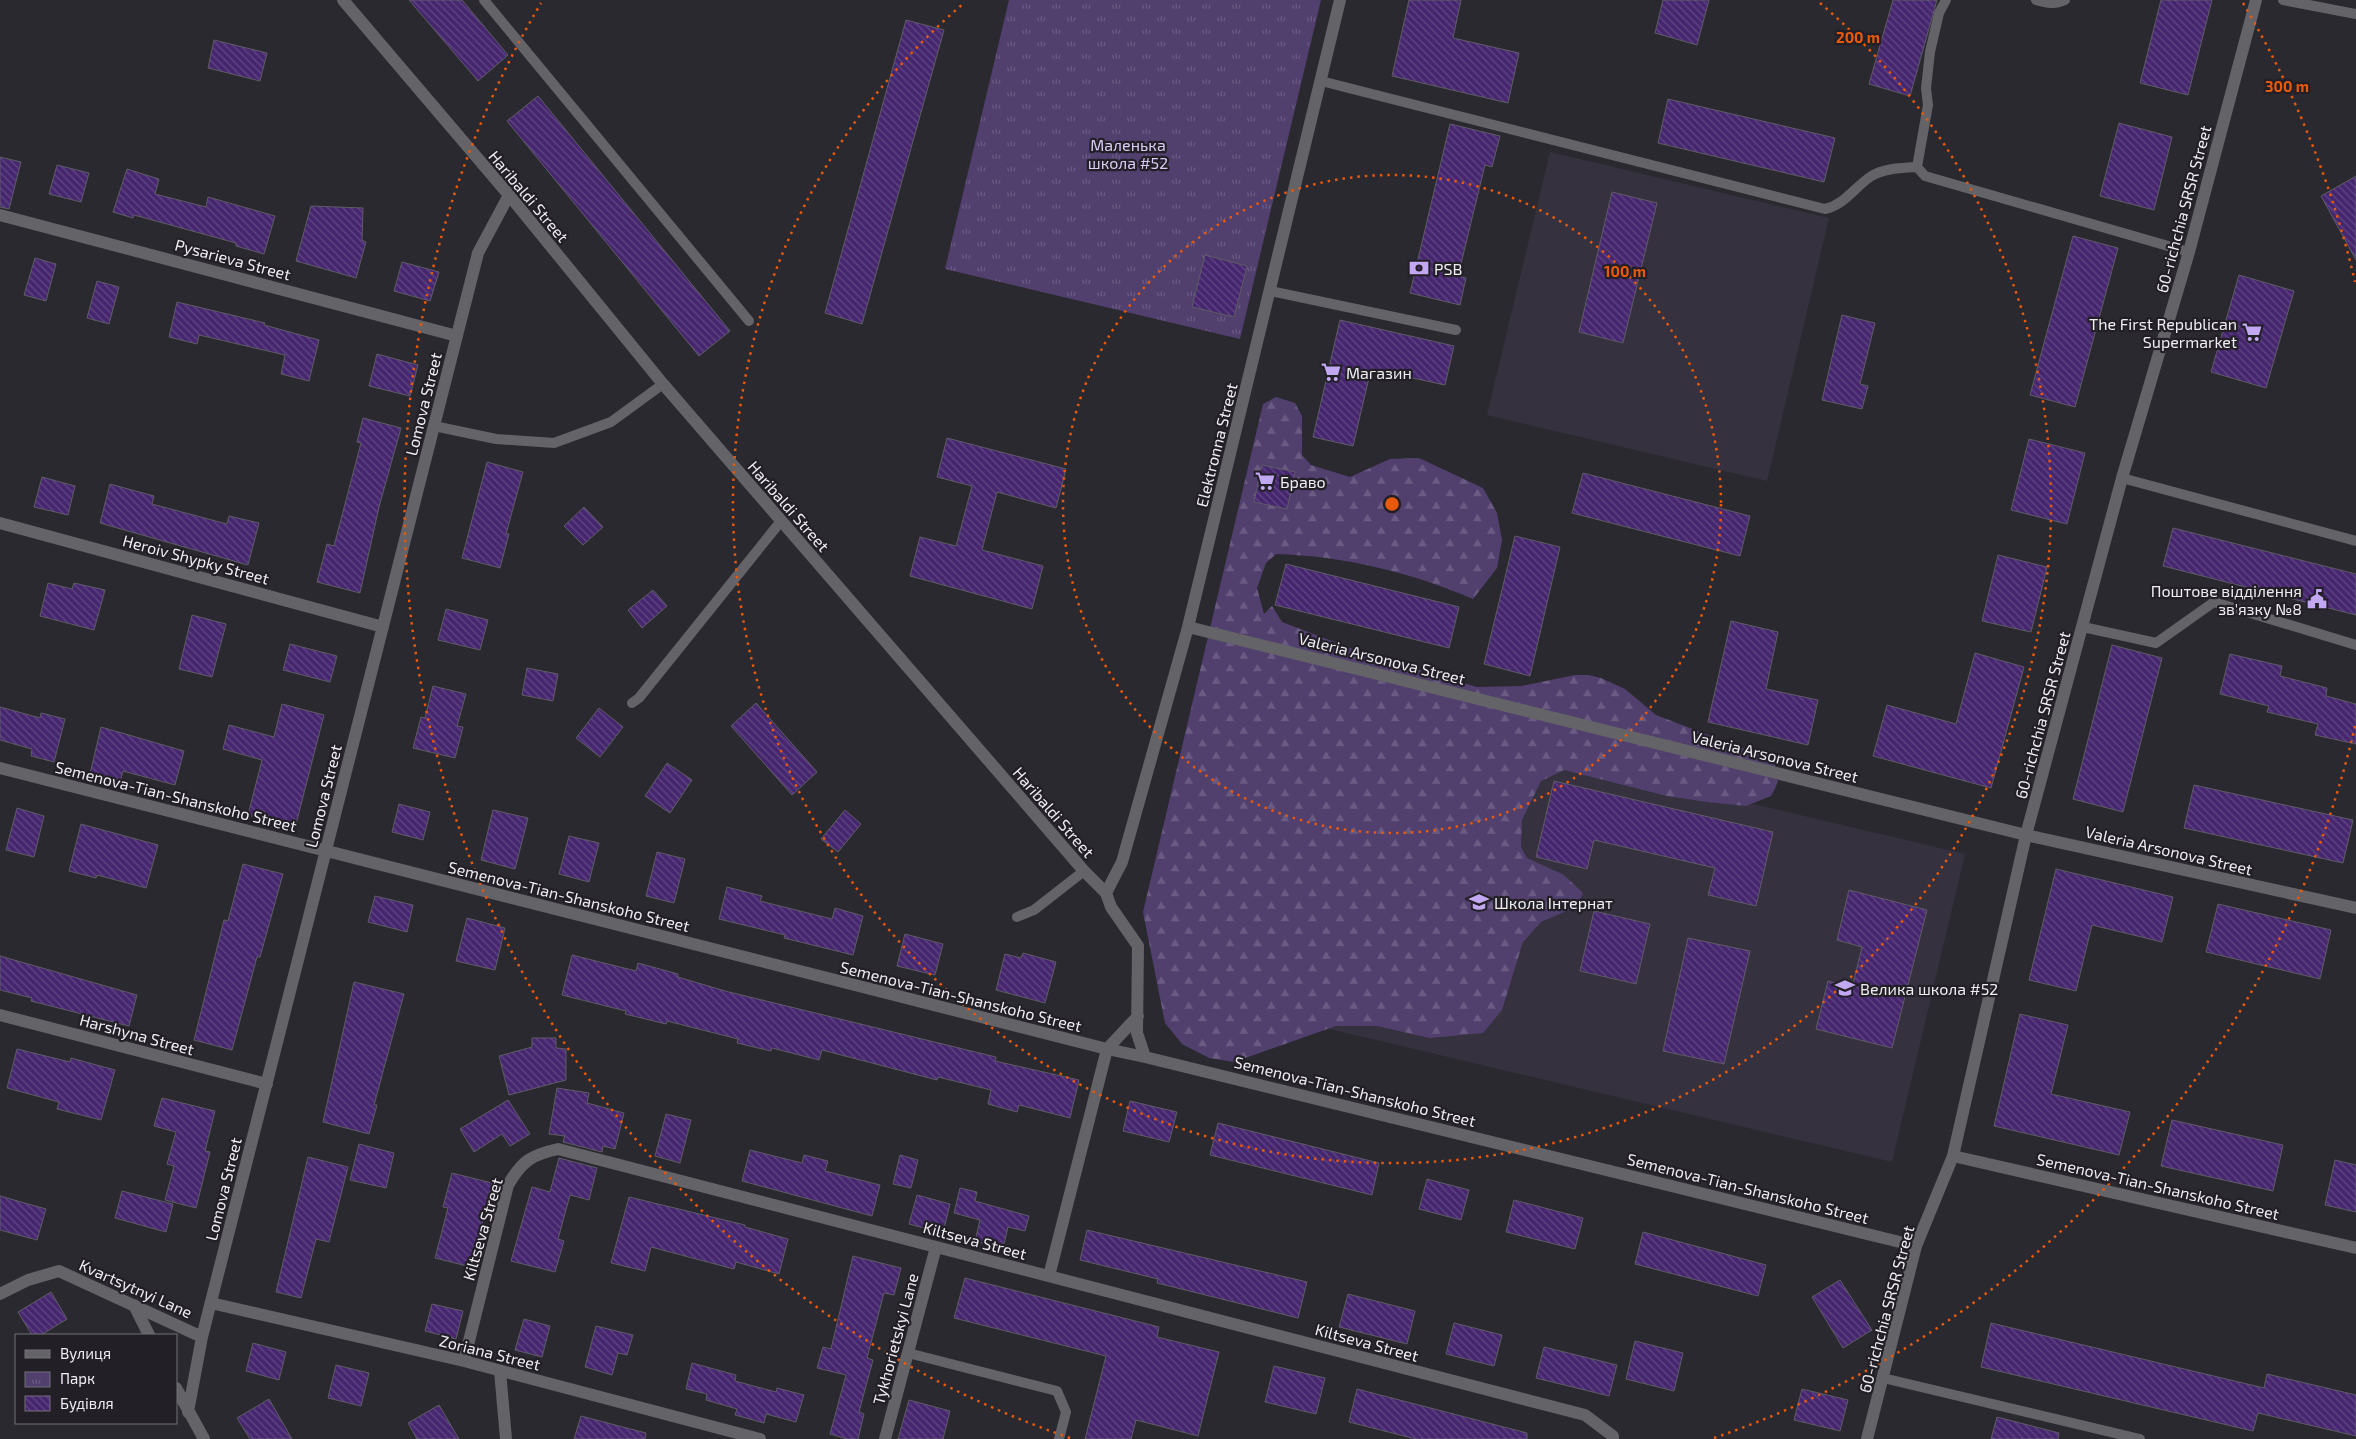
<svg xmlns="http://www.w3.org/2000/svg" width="2356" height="1439" font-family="'Exo 2',sans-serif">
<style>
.built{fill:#35313e}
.forest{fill:url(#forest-firs)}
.park{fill:url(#park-tufts)}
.building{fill:url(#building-back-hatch);stroke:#5e5c64}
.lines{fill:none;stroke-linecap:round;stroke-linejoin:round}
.service{stroke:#646367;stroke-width:10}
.minor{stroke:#646367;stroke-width:12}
.tertiary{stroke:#646367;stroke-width:12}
.ring{fill:none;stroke:#e8590c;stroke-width:2.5;stroke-dasharray:2.5 5}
.labels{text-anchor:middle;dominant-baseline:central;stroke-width:4.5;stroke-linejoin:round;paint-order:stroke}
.park-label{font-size:16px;fill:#dacbf6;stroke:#221f26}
.street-label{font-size:16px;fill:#efedf2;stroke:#221f26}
.poi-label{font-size:16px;fill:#efedf2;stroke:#221f26;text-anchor:start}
.centre{fill:#e8590c;stroke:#221f26;stroke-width:2.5}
.ring-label{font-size:15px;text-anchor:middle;font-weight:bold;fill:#e8590c;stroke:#221f26;stroke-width:4.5;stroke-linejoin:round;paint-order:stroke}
</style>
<defs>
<pattern id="forest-firs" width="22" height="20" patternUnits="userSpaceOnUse" patternTransform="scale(1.25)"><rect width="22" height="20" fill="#513f6e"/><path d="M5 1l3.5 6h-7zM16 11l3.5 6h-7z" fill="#6a5b83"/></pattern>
<pattern id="park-tufts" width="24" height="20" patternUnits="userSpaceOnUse" patternTransform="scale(1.25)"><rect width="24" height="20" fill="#513f6e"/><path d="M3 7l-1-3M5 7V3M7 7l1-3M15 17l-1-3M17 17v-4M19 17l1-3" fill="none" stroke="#6a5b83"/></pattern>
<pattern id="building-back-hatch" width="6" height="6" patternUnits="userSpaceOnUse" patternTransform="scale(1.25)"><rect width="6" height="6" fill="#46276f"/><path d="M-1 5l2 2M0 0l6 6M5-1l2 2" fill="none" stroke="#614784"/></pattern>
</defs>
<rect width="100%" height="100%" fill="#2b2930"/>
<path class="built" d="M 1550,152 L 1829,218 L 1767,481 L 1487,415 Z
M 1234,681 L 1965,854 L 1892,1162 L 1161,989 Z"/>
<path class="forest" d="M 1276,397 L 1295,403 L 1302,416 L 1302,455 L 1311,465 L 1350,477 L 1390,459 L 1419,458 L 1483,488 L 1497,513 L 1502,540 L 1497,568 L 1473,599 C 1410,572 1344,556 1276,554 L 1266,563 L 1257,588 L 1264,614 L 1272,606 L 1282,622 L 1371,656 L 1477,687 L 1521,686 L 1575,675 L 1588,675 L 1601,678 L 1625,689 L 1656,715 L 1771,759 C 1782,774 1780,780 1771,796 L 1746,806 L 1707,802 L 1667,796 L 1564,770 L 1541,781 L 1522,820 L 1521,847 L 1527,858 L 1564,875 L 1583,893 L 1578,906 L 1541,922 L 1523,942 L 1502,1010 L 1483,1033 L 1430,1038 L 1377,1026 L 1336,1026 L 1234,1062 L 1209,1058 L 1182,1044 L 1165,1023 L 1143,912 L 1263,404 Z"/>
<path class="park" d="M 1009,0 L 1321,0 L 1240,339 L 945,269 Z"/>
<path class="building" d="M 409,0 L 462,0 L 508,55 L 478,81 Z
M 1409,0 L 1461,0 L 1453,38 L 1519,53 L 1508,103 L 1392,76 Z
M 1663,0 L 1709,0 L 1697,45 L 1655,33 Z
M 1893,0 L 1937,0 L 1910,96 L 1869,84 Z
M 2161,0 L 2212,0 L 2188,95 L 2140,83 Z
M 906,20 L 944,30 L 862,324 L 825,313 Z
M 214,40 L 267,53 L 260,81 L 208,68 Z
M 538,96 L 730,331 L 699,356 L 507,121 Z
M 1668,99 L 1835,138 L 1824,182 L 1658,143 Z
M 2119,123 L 2172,137 L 2154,210 L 2100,196 Z
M 1450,124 L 1500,136 L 1492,167 L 1485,165 L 1458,276 L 1466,278 L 1460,305 L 1410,293 Z
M 0,157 L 21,162 L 9,209 L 0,207 Z
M 57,165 L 89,173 L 81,202 L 49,194 Z
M 127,169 L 159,179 L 155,194 L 206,207 L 208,197 L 275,216 L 264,254 L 236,246 L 236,243 L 134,215 L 133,218 L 113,212 Z
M 2356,176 L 2356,260 L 2321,196 Z
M 1612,192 L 1657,203 L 1623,343 L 1579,332 Z
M 311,206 L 363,208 L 362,240 L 366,242 L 356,278 L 296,261 Z
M 2073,236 L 2118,248 L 2075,407 L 2030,395 Z
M 1205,255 L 1247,266 L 1234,317 L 1192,307 Z
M 35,258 L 56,264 L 46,301 L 24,295 Z
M 402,262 L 439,272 L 430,301 L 394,291 Z
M 2239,275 L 2294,291 L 2266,388 L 2211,372 Z
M 97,281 L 119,287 L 109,324 L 87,318 Z
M 177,302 L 265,323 L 264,325 L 319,340 L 309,381 L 281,374 L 285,355 L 199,335 L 197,344 L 169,337 Z
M 1842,315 L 1875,323 L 1860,384 L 1868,386 L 1862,409 L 1822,400 Z
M 1340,320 L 1454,346 L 1445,385 L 1371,369 L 1353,446 L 1313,437 Z
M 377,354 L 418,365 L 410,396 L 369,386 Z
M 363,418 L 401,428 L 379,507 L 360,593 L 317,582 L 327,544 L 334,546 L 361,443 L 357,442 Z
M 947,438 L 1066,469 L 1056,508 L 997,492 L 982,550 L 1043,566 L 1032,609 L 910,576 L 920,537 L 956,546 L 972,486 L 937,477 Z
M 2029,439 L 2085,453 L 2067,524 L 2011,510 Z
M 487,462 L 523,472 L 506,534 L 509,534 L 500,568 L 462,558 Z
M 1262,465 L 1295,472 L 1287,509 L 1254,502 Z
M 1583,473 L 1750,516 L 1740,556 L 1572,513 Z
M 42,477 L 75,486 L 68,515 L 34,507 Z
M 110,484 L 154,496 L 152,504 L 227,524 L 229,516 L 259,523 L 248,565 L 100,523 Z
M 584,507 L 603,527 L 583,545 L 564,526 Z
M 2173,528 L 2356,574 L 2356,615 L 2163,566 Z
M 1515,536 L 1560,547 L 1530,676 L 1484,664 Z
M 1998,555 L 2047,567 L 2031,632 L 1982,621 Z
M 1286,564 L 1459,607 L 1449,648 L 1275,605 Z
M 48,583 L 72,589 L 74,583 L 105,590 L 94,630 L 40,616 Z
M 653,590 L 667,606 L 642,628 L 628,610 Z
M 446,609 L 488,620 L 480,650 L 438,640 Z
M 192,615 L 226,624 L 212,677 L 179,669 Z
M 1731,621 L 1778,632 L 1766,689 L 1818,700 L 1808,745 L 1708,722 Z
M 290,644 L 337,656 L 330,682 L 283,670 Z
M 2112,645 L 2162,658 L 2123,812 L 2073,799 Z
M 1975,653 L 2024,667 L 1991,788 L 1873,756 L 1887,705 L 1956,724 Z
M 2230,654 L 2282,666 L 2280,676 L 2327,688 L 2326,696 L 2356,704 L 2356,744 L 2315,735 L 2318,724 L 2267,712 L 2269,706 L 2220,694 Z
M 527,668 L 558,674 L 553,701 L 522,695 Z
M 433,686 L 466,694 L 457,726 L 463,727 L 455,758 L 413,748 L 421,717 L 425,718 Z
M 756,703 L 817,772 L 792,795 L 731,726 Z
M 282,704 L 324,715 L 295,828 L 248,815 L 262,760 L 223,749 L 229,725 L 274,737 Z
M 0,707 L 40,718 L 41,713 L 65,719 L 54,762 L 31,756 L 32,749 L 0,740 Z
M 599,708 L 623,727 L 600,757 L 576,738 Z
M 101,727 L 184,751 L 175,785 L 123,771 L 120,782 L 90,774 Z
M 667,763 L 692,780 L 670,813 L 645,796 Z
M 1554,781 L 1773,832 L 1756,906 L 1708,895 L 1715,868 L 1594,840 L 1587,869 L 1536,857 Z
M 2194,785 L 2353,820 L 2343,863 L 2184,828 Z
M 399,804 L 430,812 L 423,840 L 392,832 Z
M 17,808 L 44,816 L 34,857 L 6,850 Z
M 493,810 L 528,818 L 515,869 L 481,860 Z
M 845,810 L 861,824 L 838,852 L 821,839 Z
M 81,824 L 158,845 L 146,888 L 97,875 L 96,878 L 69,871 Z
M 569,836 L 599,843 L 589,882 L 559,874 Z
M 657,852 L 685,859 L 674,903 L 646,896 Z
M 243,864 L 283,874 L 260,957 L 257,957 L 232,1050 L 194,1040 L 224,920 L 228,921 Z
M 2056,869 L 2173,897 L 2162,942 L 2092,925 L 2076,991 L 2029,980 Z
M 727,887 L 762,896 L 760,901 L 832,919 L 835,908 L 863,916 L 853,955 L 784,938 L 785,935 L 719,919 Z
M 1849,890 L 1927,910 L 1892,1048 L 1816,1029 L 1828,981 L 1852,988 L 1862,947 L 1837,940 Z
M 375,896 L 413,905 L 407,932 L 368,922 Z
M 2218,904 L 2331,930 L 2320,979 L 2206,952 Z
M 1594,911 L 1650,924 L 1636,984 L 1580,971 Z
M 467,918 L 505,928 L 495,970 L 456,961 Z
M 905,934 L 943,944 L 935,975 L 897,966 Z
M 1688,938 L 1750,951 L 1724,1064 L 1663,1051 Z
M 1023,953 L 1056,962 L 1045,1003 L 996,990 L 1005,954 L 1021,958 Z
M 572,955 L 636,971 L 638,963 L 678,974 L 678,977 L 725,991 L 996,1057 L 995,1061 L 1079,1080 L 1070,1118 L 1019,1105 L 1017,1112 L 988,1104 L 991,1090 L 938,1077 L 937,1080 L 822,1050 L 819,1060 L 772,1048 L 771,1051 L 737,1043 L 738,1039 L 667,1021 L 666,1024 L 625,1014 L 626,1011 L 562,995 Z
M 0,956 L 137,995 L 129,1026 L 31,1001 L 32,998 L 0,990 Z
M 354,982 L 404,994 L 374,1105 L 377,1105 L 369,1134 L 323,1122 Z
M 2020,1014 L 2068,1025 L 2051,1094 L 2130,1112 L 2119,1155 L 1994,1126 Z
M 532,1038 L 556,1038 L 556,1048 L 566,1049 L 566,1080 L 509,1095 L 499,1056 L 532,1047 Z
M 17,1049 L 70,1062 L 71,1058 L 115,1070 L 101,1120 L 57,1109 L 59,1102 L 7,1088 Z
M 557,1088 L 589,1093 L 587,1103 L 624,1113 L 615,1149 L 603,1146 L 602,1152 L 563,1142 L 565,1136 L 549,1134 Z
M 162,1098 L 215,1111 L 205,1151 L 210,1152 L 196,1208 L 165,1200 L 174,1166 L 167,1164 L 176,1132 L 154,1126 Z
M 508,1100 L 530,1134 L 510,1146 L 502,1134 L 474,1152 L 460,1129 Z
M 1130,1101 L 1177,1112 L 1169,1142 L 1123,1131 Z
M 666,1114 L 691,1120 L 680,1163 L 655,1156 Z
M 2172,1120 L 2283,1145 L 2273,1191 L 2161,1166 Z
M 1218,1123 L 1379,1163 L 1372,1195 L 1210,1155 Z
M 359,1144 L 394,1153 L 386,1188 L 350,1180 Z
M 750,1150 L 802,1163 L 804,1155 L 828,1161 L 825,1171 L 880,1185 L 872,1216 L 742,1181 Z
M 900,1155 L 918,1160 L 911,1188 L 893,1184 Z
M 308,1157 L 348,1167 L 329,1242 L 316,1239 L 301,1298 L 276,1292 Z
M 559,1158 L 597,1168 L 589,1200 L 570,1195 L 558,1239 L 564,1241 L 555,1272 L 511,1261 L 532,1187 L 550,1192 Z
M 2335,1160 L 2356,1165 L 2356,1212 L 2325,1205 Z
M 452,1173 L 492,1183 L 471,1267 L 435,1258 L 448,1208 L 443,1207 Z
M 1427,1179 L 1469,1190 L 1461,1220 L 1419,1209 Z
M 960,1188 L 977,1192 L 975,1201 L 1029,1216 L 1025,1231 L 1008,1227 L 1003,1248 L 975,1241 L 980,1220 L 954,1213 Z
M 122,1191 L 173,1204 L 166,1232 L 115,1218 Z
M 917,1195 L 950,1204 L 943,1233 L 909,1224 Z
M 0,1196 L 46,1209 L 37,1240 L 0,1230 Z
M 629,1197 L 745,1225 L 745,1227 L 788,1239 L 779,1274 L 736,1262 L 734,1269 L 651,1247 L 645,1271 L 611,1263 Z
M 1514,1200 L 1583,1218 L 1575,1249 L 1506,1232 Z
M 1087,1230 L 1307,1282 L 1298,1318 L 1157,1283 L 1158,1279 L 1080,1260 Z
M 1643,1232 L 1766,1265 L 1758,1296 L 1635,1264 Z
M 853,1256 L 901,1268 L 894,1295 L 884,1293 L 867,1358 L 873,1360 L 859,1412 L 864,1414 L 858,1439 L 847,1439 L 830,1434 L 846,1375 L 817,1368 L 823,1347 L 831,1349 Z
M 965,1278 L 1159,1327 L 1157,1337 L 1219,1352 L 1198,1436 L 1136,1420 L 1131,1439 L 1085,1439 L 1106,1356 L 954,1318 Z
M 1840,1280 L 1872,1330 L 1843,1348 L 1812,1297 Z
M 51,1292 L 67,1319 L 41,1335 L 32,1335 L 18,1312 Z
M 1348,1294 L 1415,1311 L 1407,1344 L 1339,1327 Z
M 432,1304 L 463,1311 L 456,1339 L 425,1331 Z
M 524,1319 L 550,1326 L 542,1357 L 515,1350 Z
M 1454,1323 L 1502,1335 L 1494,1366 L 1446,1354 Z
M 1991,1323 L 2264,1388 L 2267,1374 L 2356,1395 L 2356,1436 L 2258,1413 L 2253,1431 L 1981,1367 Z
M 596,1326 L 633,1335 L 627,1355 L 618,1353 L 612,1375 L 585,1367 Z
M 1635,1341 L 1683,1353 L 1674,1391 L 1626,1379 Z
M 253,1343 L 286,1352 L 279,1380 L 246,1371 Z
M 1544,1347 L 1617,1365 L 1609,1396 L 1536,1378 Z
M 692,1363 L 736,1375 L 735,1381 L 776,1392 L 777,1388 L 804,1395 L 796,1422 L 766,1414 L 764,1423 L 735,1415 L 737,1409 L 706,1400 L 707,1394 L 686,1389 Z
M 336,1365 L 369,1373 L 361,1406 L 328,1398 Z
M 1274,1366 L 1325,1378 L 1316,1414 L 1265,1402 Z
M 1357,1389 L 1527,1433 L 1527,1439 L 1416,1439 L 1349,1422 Z
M 1802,1389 L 1848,1400 L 1840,1431 L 1794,1420 Z
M 269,1399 L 292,1439 L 250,1439 L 237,1418 Z
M 909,1400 L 950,1411 L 943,1439 L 898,1439 Z
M 439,1405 L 459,1439 L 417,1439 L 408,1423 Z
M 581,1416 L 646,1433 L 645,1439 L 574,1439 Z
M 1997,1417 L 2059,1433 L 2058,1439 L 1991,1439 Z"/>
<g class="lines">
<path class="service" d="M 484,0 L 749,321
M 1946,0 L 1939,13 L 1930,52 L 1926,88 L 1928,105 L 1917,167 L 1925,176 L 2189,252
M 2036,0 C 2046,3 2056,5 2065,0
M 2283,0 L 2356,14
M 1321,81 L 1825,209 C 1844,205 1854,188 1870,177 C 1883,168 1902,168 1917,167
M 1270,291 L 1456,330
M 434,426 L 496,439 L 554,443 L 611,422 L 663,384
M 2122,478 L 2356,541
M 2083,627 L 2156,643 L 2214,602 L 2356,645
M 632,703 L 639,698 L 781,521
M 1017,917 L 1034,910 L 1084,871
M 908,1353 L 1057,1391 L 1066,1412 L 1059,1439
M 1883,1378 L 2140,1439"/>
<path class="minor" d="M 343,0 L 509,195 L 663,384 L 1084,871 L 1106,893 L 1111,907 L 1138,946 L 1137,1033 L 1145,1057
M 0,215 L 457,336
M 0,523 L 383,627
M 1188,627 L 2026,835 L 2356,908
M 0,768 L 1107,1049 L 1145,1057 L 1916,1246
M 1106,893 L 1122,862 L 1188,627 L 1340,0
M 0,1015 L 267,1084
M 1953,1156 L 2356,1248
M 1049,1276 L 1107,1049 L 1138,1016
M 0,1294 L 28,1280 L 59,1271 L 202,1337
M 211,1303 L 464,1361 L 760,1439
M 134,1305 L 149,1335
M 464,1361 L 508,1185 C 522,1161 531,1155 558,1149 L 1585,1415 L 1613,1436 L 1613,1439
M 500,1371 L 506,1439
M 176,1388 L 204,1439
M 188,1412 L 202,1337 L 478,253 L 509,195
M 885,1439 L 936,1247"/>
<path class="tertiary" d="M 1867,1439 L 1916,1246 L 1953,1156 L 2026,835 L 2122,478 L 2189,252 L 2256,0"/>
</g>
<g class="ring">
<circle cx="1392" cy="504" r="329"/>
<path d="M1820 3A659 659 0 1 1 964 3"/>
<path d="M2355 726A988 988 0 0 1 1714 1438M1070 1438A988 988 0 0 1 541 3M2243 3A988 988 0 0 1 2355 282"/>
</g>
<defs>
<symbol id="bank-bare" viewBox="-9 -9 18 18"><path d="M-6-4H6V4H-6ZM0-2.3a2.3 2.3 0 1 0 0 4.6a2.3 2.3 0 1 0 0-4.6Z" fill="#c2a7f2" stroke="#221f26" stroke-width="2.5" paint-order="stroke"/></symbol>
<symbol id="supermarket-bare" viewBox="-9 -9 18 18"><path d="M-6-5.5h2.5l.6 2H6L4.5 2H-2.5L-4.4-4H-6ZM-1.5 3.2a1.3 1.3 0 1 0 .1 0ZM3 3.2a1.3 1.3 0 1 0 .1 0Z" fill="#c2a7f2" stroke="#221f26" stroke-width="2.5" paint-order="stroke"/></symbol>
<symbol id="civic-bare" viewBox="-9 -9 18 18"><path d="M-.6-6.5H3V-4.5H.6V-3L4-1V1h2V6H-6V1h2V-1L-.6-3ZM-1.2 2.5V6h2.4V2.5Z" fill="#c2a7f2" stroke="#221f26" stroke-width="2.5" paint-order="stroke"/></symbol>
<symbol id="school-bare" viewBox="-9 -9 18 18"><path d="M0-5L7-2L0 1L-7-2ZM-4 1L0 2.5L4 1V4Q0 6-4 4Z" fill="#c2a7f2" stroke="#221f26" stroke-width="2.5" paint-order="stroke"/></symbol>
</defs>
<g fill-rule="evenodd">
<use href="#bank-bare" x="1405" y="254" width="28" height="28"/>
<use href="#supermarket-bare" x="2238" y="318" width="28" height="28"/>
<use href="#supermarket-bare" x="1317" y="358" width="28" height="28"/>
<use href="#supermarket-bare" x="1251" y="467" width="28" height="28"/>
<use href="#civic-bare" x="2303" y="585" width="28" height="28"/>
<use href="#school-bare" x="1465" y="888" width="28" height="28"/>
<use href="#school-bare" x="1831" y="974" width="28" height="28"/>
</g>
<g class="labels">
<g class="park-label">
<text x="1128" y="144">Маленька<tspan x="1128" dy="18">школа #52</tspan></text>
</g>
<g class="street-label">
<text transform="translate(529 196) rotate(50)">Haribaldi Street</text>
<text transform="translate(2183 209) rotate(-75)">60-richchia SRSR Street</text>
<text transform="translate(233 259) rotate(15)">Pysarieva Street</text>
<text transform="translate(423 404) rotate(-76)">Lomova Street</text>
<text transform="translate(1216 445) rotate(-76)">Elektronna Street</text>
<text transform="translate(789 506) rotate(49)">Haribaldi Street</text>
<text transform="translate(196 559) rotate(15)">Heroiv Shypky Street</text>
<text transform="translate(1382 658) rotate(14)">Valeria Arsonova Street</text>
<text transform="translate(2042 715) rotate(-75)">60-richchia SRSR Street</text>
<text transform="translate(1775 756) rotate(14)">Valeria Arsonova Street</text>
<text transform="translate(176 796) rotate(14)">Semenova-Tian-Shanskoho Street</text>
<text transform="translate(323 796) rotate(-76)">Lomova Street</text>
<text transform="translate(1054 812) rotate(49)">Haribaldi Street</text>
<text transform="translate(2169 850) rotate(13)">Valeria Arsonova Street</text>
<text transform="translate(569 896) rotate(14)">Semenova-Tian-Shanskoho Street</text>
<text transform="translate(961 996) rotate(14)">Semenova-Tian-Shanskoho Street</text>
<text transform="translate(137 1034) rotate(15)">Harshyna Street</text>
<text transform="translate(1355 1091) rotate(14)">Semenova-Tian-Shanskoho Street</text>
<text transform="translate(2158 1186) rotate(13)">Semenova-Tian-Shanskoho Street</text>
<text transform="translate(1748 1188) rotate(14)">Semenova-Tian-Shanskoho Street</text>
<text transform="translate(223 1189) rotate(-76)">Lomova Street</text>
<text transform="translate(482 1229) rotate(-74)">Kiltseva Street</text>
<text transform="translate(975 1240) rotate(15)">Kiltseva Street</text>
<text transform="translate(136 1288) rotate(24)">Kvartsytnyi Lane</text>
<text transform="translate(1886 1309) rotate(-75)">60-richchia SRSR Street</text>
<text transform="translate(895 1339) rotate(-75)">Tykhorietskyi Lane</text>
<text transform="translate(1367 1342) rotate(15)">Kiltseva Street</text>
<text transform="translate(490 1352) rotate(14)">Zoriana Street</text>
</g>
<g class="poi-label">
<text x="1434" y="268">PSB</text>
<text x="2237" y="323" text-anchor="end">The First Republican<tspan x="2237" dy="18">Supermarket</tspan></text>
<text x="1346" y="372">Магазин</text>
<text x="1280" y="481">Браво</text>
<text x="2302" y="590" text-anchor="end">Поштове відділення<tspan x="2302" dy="18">зв'язку №8</tspan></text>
<text x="1494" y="902">Школа Інтернат</text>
<text x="1860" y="988">Велика школа #52</text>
</g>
</g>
<circle cx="1392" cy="504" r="8" class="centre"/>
<g class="ring-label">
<text x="1858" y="43">200 m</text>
<text x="2287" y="92">300 m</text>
<text x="1625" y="277">100 m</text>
</g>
<rect x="15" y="1334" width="162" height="90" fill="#221f26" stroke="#747178"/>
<rect x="25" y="1350" width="25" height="8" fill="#646367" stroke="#747178"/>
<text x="60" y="1359" font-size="15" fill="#efedf2">Вулиця</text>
<rect x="25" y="1372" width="25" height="15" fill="url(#park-tufts)" stroke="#747178"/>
<text x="60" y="1384" font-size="15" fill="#efedf2">Парк</text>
<rect x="25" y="1396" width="25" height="15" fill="url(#building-back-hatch)" stroke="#747178"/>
<text x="60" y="1409" font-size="15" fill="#efedf2">Будівля</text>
</svg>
